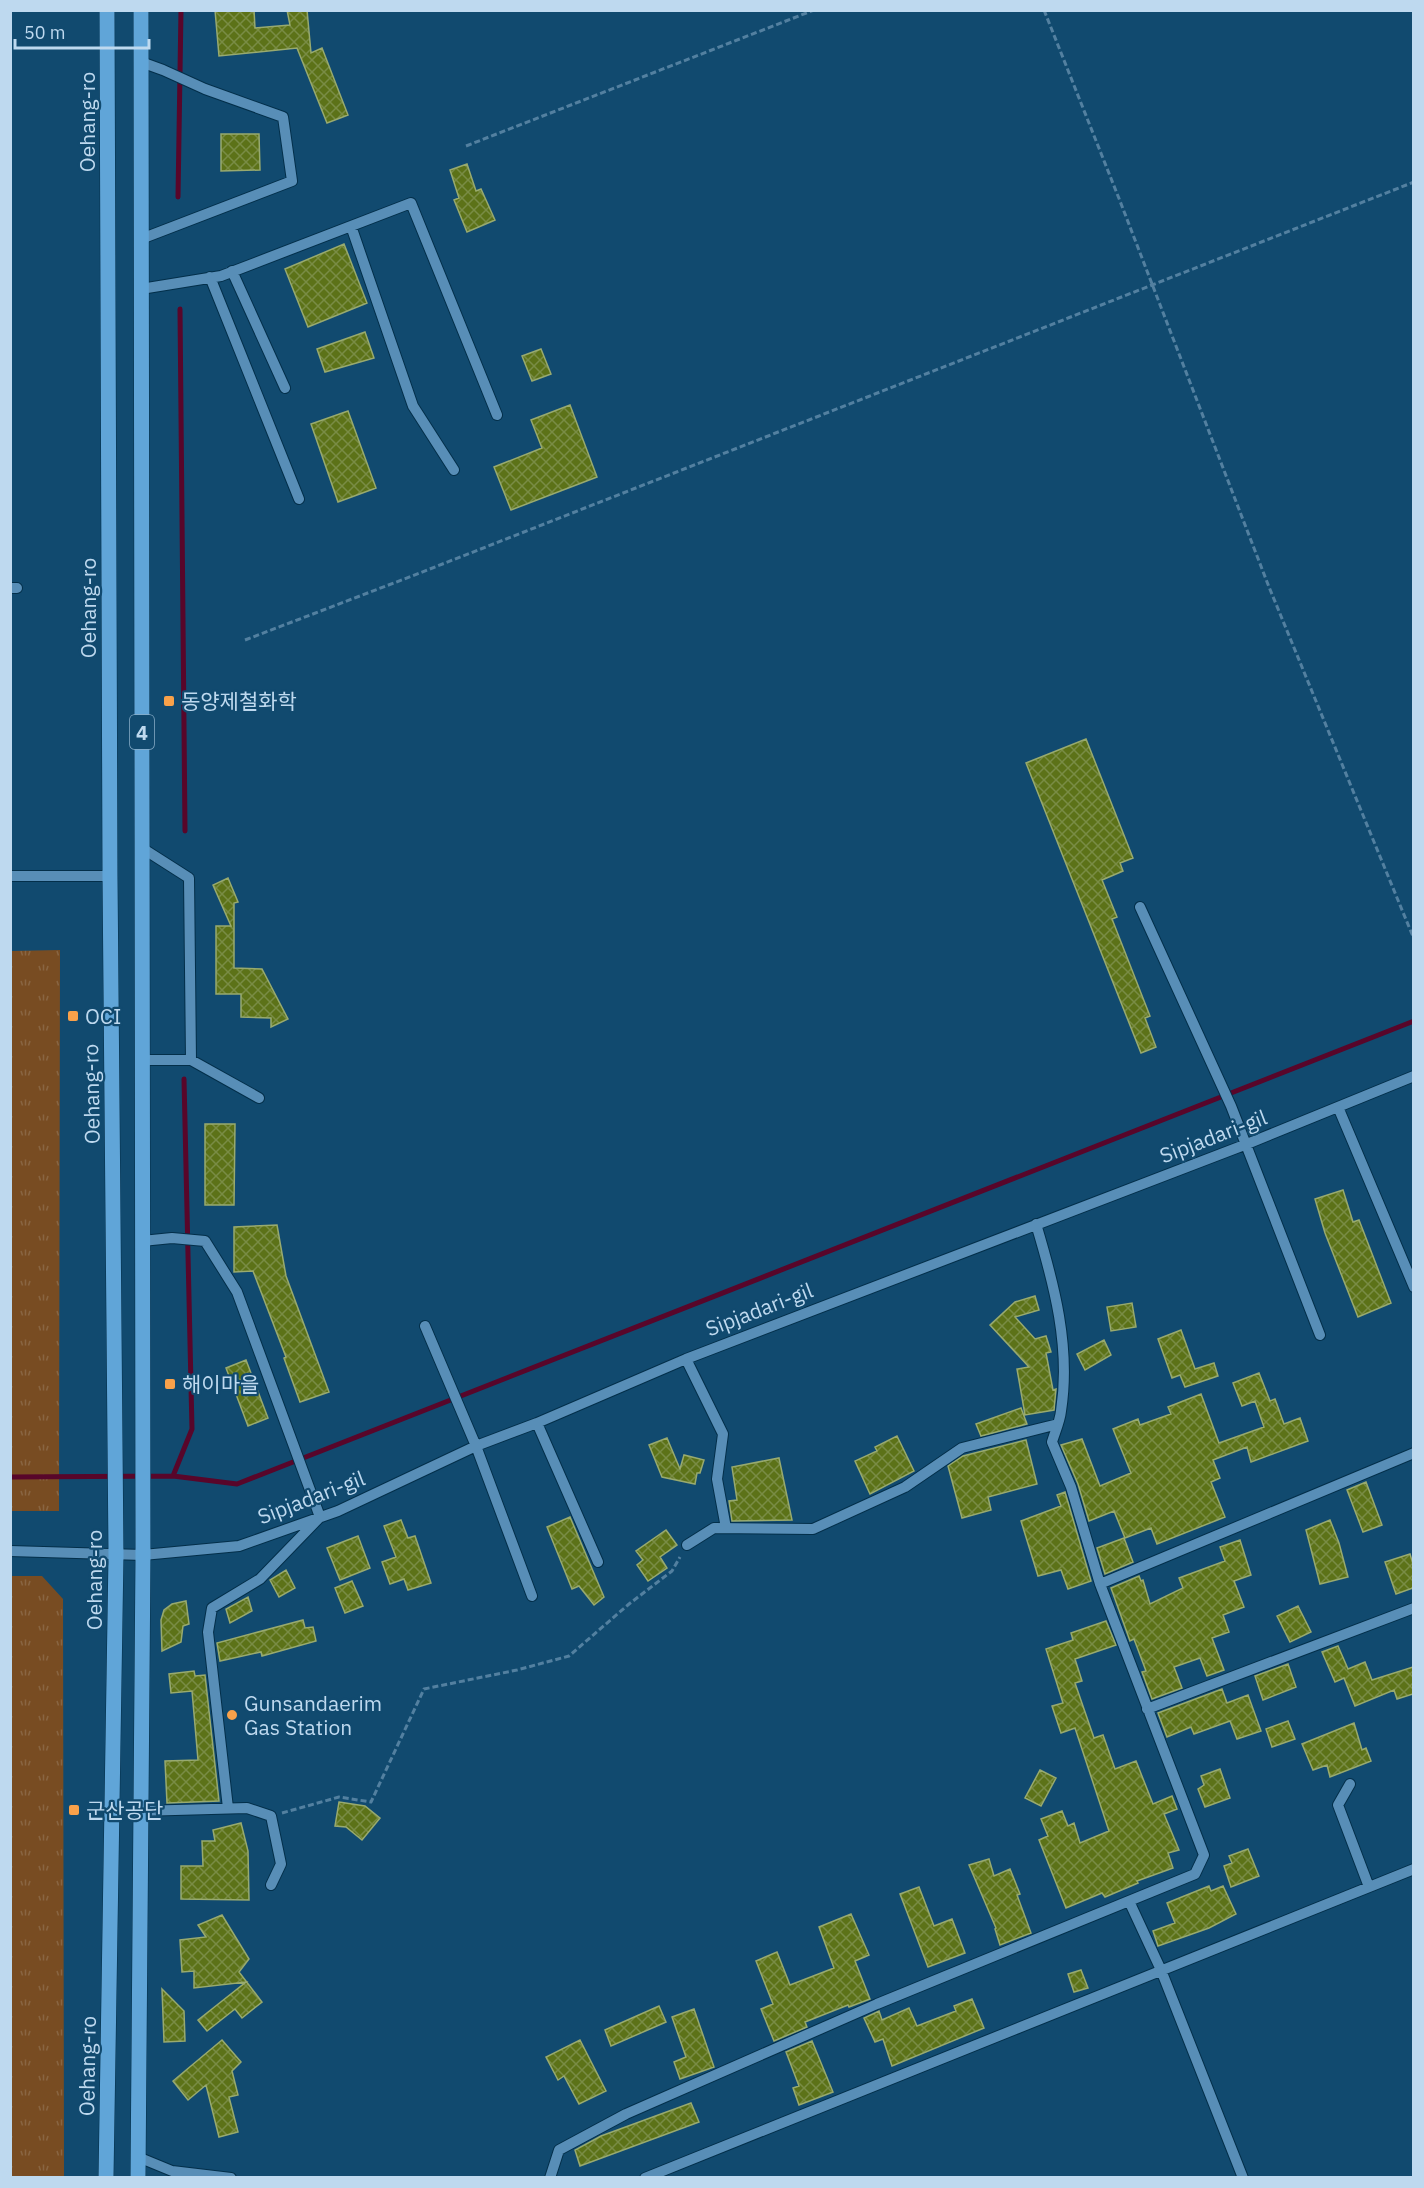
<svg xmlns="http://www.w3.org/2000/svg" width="1424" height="2188" font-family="'IBM Plex Sans','Noto Sans KR',sans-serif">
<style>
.park{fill:url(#park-tufts)}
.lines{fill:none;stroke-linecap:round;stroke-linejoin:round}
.stream{stroke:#58062a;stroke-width:5}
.building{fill:url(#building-cross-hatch);stroke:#98aa6f;stroke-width:1.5}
.minor-casing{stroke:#032f4a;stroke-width:12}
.major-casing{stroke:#032f4a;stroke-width:16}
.path{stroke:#5380a0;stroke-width:3;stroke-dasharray:6 3;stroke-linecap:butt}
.minor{stroke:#588eb7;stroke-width:10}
.major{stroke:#60a5d8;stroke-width:15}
.poi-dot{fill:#f8a14a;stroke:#114a6f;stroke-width:2}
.labels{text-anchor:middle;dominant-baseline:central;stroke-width:4.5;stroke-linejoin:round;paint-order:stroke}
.shield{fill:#114a6f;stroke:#8aaec9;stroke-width:1.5}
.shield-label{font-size:20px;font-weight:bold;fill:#bed9ef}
.street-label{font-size:21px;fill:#bed9ef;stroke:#114a6f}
.poi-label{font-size:21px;fill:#bed9ef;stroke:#114a6f;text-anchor:start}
</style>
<defs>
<pattern id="park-tufts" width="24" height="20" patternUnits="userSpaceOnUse" patternTransform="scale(1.5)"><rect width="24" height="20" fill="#784c22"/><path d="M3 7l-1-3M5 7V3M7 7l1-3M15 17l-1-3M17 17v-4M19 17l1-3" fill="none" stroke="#896542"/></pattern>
<pattern id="building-cross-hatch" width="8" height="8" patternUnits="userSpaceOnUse" patternTransform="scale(1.5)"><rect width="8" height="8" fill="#5c7218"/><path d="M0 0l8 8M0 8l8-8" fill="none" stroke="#798c45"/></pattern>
</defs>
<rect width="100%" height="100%" fill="#114a6f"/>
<path class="park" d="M 60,950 L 59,1511 L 11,1511 L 11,951 Z
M 11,1576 L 42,1576 L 63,1599 L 64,2177 L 11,2177 Z"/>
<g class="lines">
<path class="stream" d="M 178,197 L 181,10
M 180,309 L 185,831
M 173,1476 L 192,1429 L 184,1079
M 10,1477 L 173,1476 L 237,1484 L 1414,1021"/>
</g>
<path class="building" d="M 215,10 L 254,10 L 255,28 L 290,25 L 287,10 L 307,10 L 311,53 L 322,48 L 348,115 L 327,123 L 297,48 L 219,56 Z
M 221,134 L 259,134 L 260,170 L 221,171 Z
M 467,164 L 476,191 L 481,189 L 495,220 L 467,232 L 454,200 L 459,198 L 450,170 Z
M 344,244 L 367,303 L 308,327 L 285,269 Z
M 365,332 L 374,358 L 325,372 L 317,349 Z
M 541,349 L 551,374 L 532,381 L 522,356 Z
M 570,405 L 597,477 L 511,510 L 494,467 L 542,448 L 531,420 Z
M 348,411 L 376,488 L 338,502 L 311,424 Z
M 1086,739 L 1133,858 L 1120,863 L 1123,871 L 1102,880 L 1117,917 L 1112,919 L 1150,1016 L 1145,1018 L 1156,1047 L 1141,1053 L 1026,763 Z
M 228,878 L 238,902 L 234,903 L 234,968 L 262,969 L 288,1019 L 271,1027 L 271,1018 L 241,1017 L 241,994 L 216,994 L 216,926 L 231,926 L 213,885 Z
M 205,1124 L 235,1124 L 234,1205 L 205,1205 Z
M 1343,1190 L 1353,1222 L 1359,1220 L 1391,1303 L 1358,1317 L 1325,1233 L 1315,1199 Z
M 277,1225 L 286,1276 L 329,1392 L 300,1402 L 284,1358 L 286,1357 L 253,1271 L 234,1272 L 234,1227 Z
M 1035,1296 L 1039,1310 L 1015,1317 L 1035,1339 L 1046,1336 L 1051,1352 L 1046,1353 L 1053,1390 L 1056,1389 L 1054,1410 L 1025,1415 L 1017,1369 L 1029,1367 L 990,1325 L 1015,1302 Z
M 1132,1303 L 1136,1327 L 1111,1331 L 1107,1307 Z
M 1181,1330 L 1195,1369 L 1214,1363 L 1218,1376 L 1185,1387 L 1180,1375 L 1172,1378 L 1158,1339 Z
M 1104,1340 L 1111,1355 L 1085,1370 L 1077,1354 Z
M 246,1360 L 268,1418 L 248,1426 L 226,1368 Z
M 1259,1373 L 1270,1401 L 1275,1399 L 1284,1424 L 1300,1418 L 1308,1441 L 1251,1462 L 1247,1447 L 1213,1460 L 1220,1478 L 1211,1482 L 1225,1517 L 1157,1544 L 1151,1528 L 1125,1538 L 1114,1511 L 1089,1521 L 1078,1484 L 1061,1445 L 1082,1439 L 1100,1486 L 1131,1473 L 1113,1429 L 1138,1419 L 1140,1425 L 1171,1414 L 1168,1407 L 1201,1394 L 1219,1443 L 1264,1427 L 1255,1401 L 1242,1406 L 1233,1383 Z
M 1021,1408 L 1027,1424 L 981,1436 L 976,1424 Z
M 897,1436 L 914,1471 L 870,1494 L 855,1461 L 877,1451 L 875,1447 Z
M 667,1438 L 680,1469 L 684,1455 L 704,1460 L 700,1473 L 697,1473 L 695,1484 L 662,1477 L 649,1445 Z
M 1026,1440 L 1037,1484 L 988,1497 L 991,1510 L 962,1518 L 948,1466 L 963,1456 Z
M 779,1458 L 792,1520 L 732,1521 L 729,1501 L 737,1500 L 732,1467 Z
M 1366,1482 L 1382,1525 L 1363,1532 L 1347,1490 Z
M 1065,1492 L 1091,1581 L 1068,1589 L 1061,1570 L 1038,1576 L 1021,1521 L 1061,1506 L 1057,1495 Z
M 570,1517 L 604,1597 L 594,1605 L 579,1586 L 572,1589 L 547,1527 Z
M 401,1520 L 408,1538 L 415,1536 L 431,1583 L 408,1590 L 404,1579 L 390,1584 L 382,1562 L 396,1557 L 384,1526 Z
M 1330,1520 L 1339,1543 L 1348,1577 L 1320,1584 L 1306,1530 Z
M 666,1530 L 677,1545 L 660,1557 L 667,1568 L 648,1581 L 637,1565 L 643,1560 L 636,1551 Z
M 358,1536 L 370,1568 L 340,1580 L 327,1548 Z
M 1124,1538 L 1133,1562 L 1105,1574 L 1097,1548 Z
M 1240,1540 L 1251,1575 L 1234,1581 L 1244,1607 L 1223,1615 L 1229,1632 L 1212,1638 L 1224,1670 L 1207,1676 L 1200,1658 L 1174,1667 L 1182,1688 L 1152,1699 L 1142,1672 L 1146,1671 L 1134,1639 L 1130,1641 L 1111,1588 L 1139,1576 L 1141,1581 L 1143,1580 L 1150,1604 L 1183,1588 L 1179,1578 L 1225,1561 L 1220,1547 Z
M 1410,1554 L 1413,1564 L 1413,1588 L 1396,1594 L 1385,1562 Z
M 286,1570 L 295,1588 L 279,1597 L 270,1580 Z
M 352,1581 L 363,1606 L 345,1613 L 335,1588 Z
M 248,1597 L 252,1611 L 230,1623 L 226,1609 Z
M 186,1601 L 189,1624 L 183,1626 L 181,1642 L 162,1651 L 161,1620 L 164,1610 L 172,1604 Z
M 1298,1606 L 1311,1632 L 1290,1642 L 1277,1616 Z
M 303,1620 L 305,1628 L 313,1627 L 316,1641 L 262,1656 L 261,1652 L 220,1661 L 217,1643 Z
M 1106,1621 L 1116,1645 L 1075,1659 L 1082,1681 L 1075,1683 L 1094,1738 L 1103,1735 L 1115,1769 L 1136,1761 L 1153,1804 L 1172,1796 L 1177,1809 L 1164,1814 L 1179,1850 L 1168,1853 L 1173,1868 L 1137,1881 L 1138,1883 L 1105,1897 L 1102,1893 L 1066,1908 L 1039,1840 L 1048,1836 L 1041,1819 L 1062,1811 L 1068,1826 L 1074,1823 L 1080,1843 L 1109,1831 L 1075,1728 L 1061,1733 L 1052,1706 L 1063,1703 L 1046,1649 L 1073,1640 L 1071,1633 Z
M 1338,1646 L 1348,1669 L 1365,1662 L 1372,1680 L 1413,1667 L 1413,1694 L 1397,1699 L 1394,1690 L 1355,1706 L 1344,1678 L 1335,1682 L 1322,1652 Z
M 1288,1664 L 1296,1687 L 1263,1700 L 1255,1676 Z
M 194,1671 L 195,1676 L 205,1675 L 219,1801 L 167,1803 L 165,1761 L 198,1760 L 192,1691 L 171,1693 L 169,1674 Z
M 1222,1689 L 1227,1703 L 1248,1695 L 1261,1731 L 1237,1739 L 1230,1721 L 1194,1734 L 1191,1727 L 1167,1737 L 1158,1713 Z
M 1288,1721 L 1295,1739 L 1272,1747 L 1266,1729 Z
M 1354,1723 L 1362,1750 L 1366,1748 L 1371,1761 L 1330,1777 L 1327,1765 L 1313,1770 L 1302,1744 Z
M 1220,1769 L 1230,1798 L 1205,1807 L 1198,1789 L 1204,1785 L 1201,1776 Z
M 1040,1770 L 1056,1778 L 1041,1806 L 1025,1798 Z
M 339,1802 L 365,1806 L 380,1818 L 362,1840 L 346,1827 L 335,1826 Z
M 241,1823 L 248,1851 L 249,1900 L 181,1899 L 181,1866 L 203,1866 L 202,1841 L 215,1841 L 213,1830 Z
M 1248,1849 L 1259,1876 L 1231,1887 L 1224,1866 L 1232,1863 L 1229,1856 Z
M 989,1859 L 994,1876 L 1010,1869 L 1020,1894 L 1017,1895 L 1031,1933 L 1000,1945 L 995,1929 L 996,1928 L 969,1865 Z
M 1209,1886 L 1211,1891 L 1223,1886 L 1236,1914 L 1209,1928 L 1158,1946 L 1153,1931 L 1175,1923 L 1167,1903 Z
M 919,1887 L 934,1926 L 952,1919 L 965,1953 L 928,1967 L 900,1894 Z
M 851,1914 L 869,1955 L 855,1961 L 870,1999 L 849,2007 L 848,2005 L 805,2022 L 807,2027 L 774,2041 L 761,2009 L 773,2004 L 756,1961 L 777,1952 L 790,1985 L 834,1968 L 819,1927 Z
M 222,1915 L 249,1959 L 239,1972 L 262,2002 L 242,2018 L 235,2009 L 207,2031 L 198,2020 L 246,1982 L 194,1988 L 194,1971 L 182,1972 L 180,1940 L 206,1937 L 198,1925 Z
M 1081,1970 L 1088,1988 L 1074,1992 L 1068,1974 Z
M 162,1989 L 184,2011 L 185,2041 L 164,2042 Z
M 972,1999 L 984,2028 L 892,2066 L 883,2039 L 875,2042 L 864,2018 L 879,2011 L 882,2020 L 909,2008 L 917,2026 L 956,2011 L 954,2006 Z
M 659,2006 L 666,2022 L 611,2046 L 605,2030 Z
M 694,2009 L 714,2067 L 680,2079 L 674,2062 L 686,2057 L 672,2017 Z
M 222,2040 L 241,2062 L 232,2071 L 238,2095 L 229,2097 L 238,2132 L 219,2137 L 206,2085 L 188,2100 L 173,2081 Z
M 580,2040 L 606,2091 L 579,2104 L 564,2076 L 558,2080 L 546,2057 Z
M 812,2041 L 833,2092 L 799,2105 L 793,2088 L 799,2086 L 786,2052 Z
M 691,2103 L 699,2122 L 580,2166 L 575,2150 L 601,2136 Z"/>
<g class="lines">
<defs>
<path id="minor" d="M 141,62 L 163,70 L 205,89 L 283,117 L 292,181 L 141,239
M 351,226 L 413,406 L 454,470
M 232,271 L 285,388
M 210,277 L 299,499
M 141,289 L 221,276 L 411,203 L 497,415
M 10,588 L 17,588
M 142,848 L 189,878 L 191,1060
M 10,876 L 110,876
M 1140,907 L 1231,1106 L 1320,1335
M 142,1060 L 191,1060 L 259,1098
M 1338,1107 L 1414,1287
M 142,1241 L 172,1238 L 205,1241 L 237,1292 L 320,1517 L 260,1579 L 212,1608 L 208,1632 L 228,1808
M 425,1326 L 476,1446 L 532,1596
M 686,1359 L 723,1434 L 717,1479 L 726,1528
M 537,1423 L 598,1562
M 687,1545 L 714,1528 L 813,1529 L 905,1487 L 962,1448 L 1058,1424
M 10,1551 L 143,1555 L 239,1546 L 338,1511 L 476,1446 L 537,1423 L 686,1359 L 1247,1144 L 1414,1076
M 1100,1584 L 1414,1453
M 1147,1709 L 1414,1608
M 1350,1784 L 1338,1805 L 1369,1887
M 139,1811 L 247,1808 L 271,1816 L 281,1864 L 271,1885
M 1129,1901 L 1161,1970 L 1243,2178
M 138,2157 L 172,2171 L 231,2178
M 550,2178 L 559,2150 L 626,2114 L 877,2004 L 1195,1874 L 1204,1855 L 1100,1584 L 1071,1487 L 1052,1442 C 1055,1432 1060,1421 1061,1411 C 1071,1347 1054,1284 1036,1224
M 645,2178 L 1414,1869"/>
<path id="major" d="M 106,2178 L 116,1555 L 110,876 L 107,10
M 138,2178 L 143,1555 L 141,10"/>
</defs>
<use href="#minor" class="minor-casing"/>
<use href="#major" class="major-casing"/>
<path class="path" d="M 1044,10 L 1120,201 L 1269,587 L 1414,939
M 466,146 L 814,10
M 245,640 L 412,576 L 1414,182
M 282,1813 L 339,1797 L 371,1802 L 424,1689 L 517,1670 L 569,1656 L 629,1604 L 672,1571 L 680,1557"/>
<use href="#minor" class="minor"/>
<use href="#major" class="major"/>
</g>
<g class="poi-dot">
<rect x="163" y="695" width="12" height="12" rx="3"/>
<rect x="67" y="1010" width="12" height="12" rx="3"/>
<rect x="164" y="1378" width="12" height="12" rx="3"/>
<circle cx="232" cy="1715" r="6"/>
<rect x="68" y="1804" width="12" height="12" rx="3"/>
</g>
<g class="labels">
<rect class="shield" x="130" y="715" width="24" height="34" rx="4.5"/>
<g class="shield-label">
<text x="142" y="732">4</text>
</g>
<g class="street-label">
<text transform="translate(87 122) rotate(-90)">Oehang-ro</text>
<text transform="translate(88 608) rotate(-90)">Oehang-ro</text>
<text transform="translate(91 1094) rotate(-91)">Oehang-ro</text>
<text transform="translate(1213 1136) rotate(-21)">Sipjadari-gil</text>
<text transform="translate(759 1309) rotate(-21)">Sipjadari-gil</text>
<text transform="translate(311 1497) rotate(-21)">Sipjadari-gil</text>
<text transform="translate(94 1580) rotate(-90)">Oehang-ro</text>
<text transform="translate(87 2066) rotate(-89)">Oehang-ro</text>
</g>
<g class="poi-label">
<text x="181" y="701">동양제철화학</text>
<text x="85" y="1016">OCI</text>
<text x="182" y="1384">해이마을</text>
<text x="244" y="1703">Gunsandaerim<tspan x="244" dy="24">Gas Station</tspan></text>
<text x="86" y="1810">군산공단</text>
</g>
</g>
<rect width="1424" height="2188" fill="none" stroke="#bed9ef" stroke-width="24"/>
<path d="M15 39v9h134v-9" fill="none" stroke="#bed9ef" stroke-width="3"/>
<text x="24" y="39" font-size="18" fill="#bed9ef" stroke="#114a6f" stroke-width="4.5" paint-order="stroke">50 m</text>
</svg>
